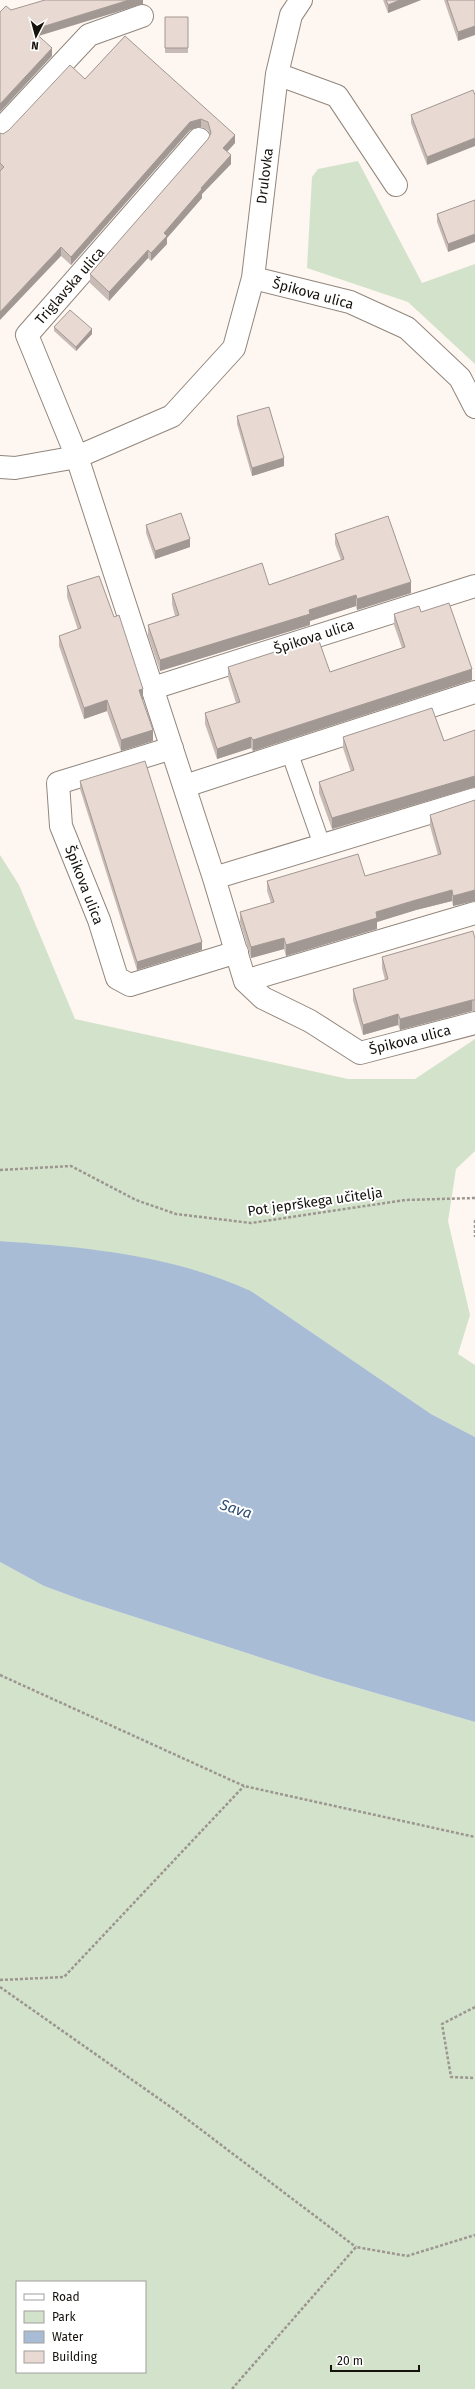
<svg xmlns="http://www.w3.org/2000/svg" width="475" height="2389" font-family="'Fira Sans',sans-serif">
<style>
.green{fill:#d3e2ca;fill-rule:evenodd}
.water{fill:#a8bdd5}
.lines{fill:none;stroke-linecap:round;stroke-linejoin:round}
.lane-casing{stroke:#91867d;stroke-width:18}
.street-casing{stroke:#91867d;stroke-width:24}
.path{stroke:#9c9590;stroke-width:2.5;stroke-dasharray:3 2;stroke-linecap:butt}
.lane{stroke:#fff;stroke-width:16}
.street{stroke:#fff;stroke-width:22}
.wall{fill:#c8bbb5}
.shaded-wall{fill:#a29893}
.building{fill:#e8d9d2;stroke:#a29893}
.labels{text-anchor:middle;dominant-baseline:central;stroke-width:4;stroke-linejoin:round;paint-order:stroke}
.street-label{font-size:14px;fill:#15110d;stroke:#fff}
.water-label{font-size:15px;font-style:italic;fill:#2d4e72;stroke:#fff}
</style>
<rect width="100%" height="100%" fill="#fef6f0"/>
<path class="green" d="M 358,161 L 422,283 L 475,264 L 475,364 L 408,302 L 307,268 L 312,177 L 318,169 Z
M 0,855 L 19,885 L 75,1019 L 348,1079 L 415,1079 L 475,1039 L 475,1151 L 456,1169 L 448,1221 L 470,1315 L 458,1354 L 475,1365 L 475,1437 L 431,1414 L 251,1291 C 172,1255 85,1248 0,1241 Z
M 0,1562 L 44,1586 L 82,1600 L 324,1678 L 475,1722 L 475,2389 L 0,2389 ZM 17,2282 L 145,2282 L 145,2372 L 17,2372 Z"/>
<path class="water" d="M 0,1241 C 85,1247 172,1255 251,1291 L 431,1414 L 475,1437 L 475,1722 L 324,1678 L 82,1600 L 44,1586 L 0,1562 Z"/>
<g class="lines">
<defs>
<path id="lane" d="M 290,754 L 322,845"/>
<path id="street" d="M 277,74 L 337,96 L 396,185
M 0,130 L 89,35 L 142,16
M 199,139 L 27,335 L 77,457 L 214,878 L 245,981 L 263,998 L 310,1021 L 360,1053 L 475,1023
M 253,278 L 350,302 L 407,328 L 460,378 L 475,407
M 0,467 L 15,468 L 77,457 L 172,416 L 234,348 L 253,278 L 277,74 L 291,15 L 301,0
M 153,688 L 475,586
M 172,748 L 58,783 L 61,826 L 99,920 L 117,978 L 130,985 L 237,952
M 185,786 L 475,692
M 214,878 L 475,799
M 245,981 L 475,913"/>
</defs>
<use href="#lane" class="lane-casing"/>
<use href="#street" class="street-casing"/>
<path class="path" d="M 0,1170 L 71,1166 L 136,1200 L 176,1214 L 251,1223 L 405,1200 L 475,1198
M 475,1220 L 475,1237
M 0,1675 L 244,1786 L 475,1837
M 0,1980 L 64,1977 L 244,1786
M 0,1987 L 175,2110 L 356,2247
M 475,2007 L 442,2024 L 451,2077 L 475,2078
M 232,2389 L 356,2247 L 407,2256 L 475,2235"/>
<use href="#lane" class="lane"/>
<use href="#street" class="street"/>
</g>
<path class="wall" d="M 383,0 L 421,0 L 388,13 Z
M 444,0 L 475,0 L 458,41 Z
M 165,17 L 188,17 L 188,53 L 165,53 Z
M 125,36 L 235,143 L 227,152 L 231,164 L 202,194 L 202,198 L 167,238 L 167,244 L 151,261 L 148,258 L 109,301 L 90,283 L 90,274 L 208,139 L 210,136 L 208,130 L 201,127 L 190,130 L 71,265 L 61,256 L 0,171 L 0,133 L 3,134 L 9,130 L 85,79 Z
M 475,95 L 427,165 L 411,123 L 411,115 Z
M 475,200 L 448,252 L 437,222 L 437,214 Z
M 54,327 L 92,334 L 76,351 L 54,331 Z
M 237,416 L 284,466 L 252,476 L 237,424 Z
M 146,525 L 190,547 L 155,559 L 146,533 Z
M 335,534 L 411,593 L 357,610 L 356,606 L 310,621 L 310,625 L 160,671 L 148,636 L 148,625 L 175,616 L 172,604 L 172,594 L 269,585 L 341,560 L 335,544 Z
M 67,586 L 114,617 L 143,699 L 142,700 L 153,741 L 121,751 L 107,711 L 84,719 L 59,646 L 59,636 L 78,630 L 67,597 Z
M 421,612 L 472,680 L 253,751 L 251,748 L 217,759 L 205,724 L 205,713 L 236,703 L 228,677 L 228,667 L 330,672 L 402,648 L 394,625 L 394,614 Z
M 475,730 L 475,787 L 332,829 L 319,793 L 319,782 L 351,772 L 343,748 L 343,737 L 444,741 Z
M 80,781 L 202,950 L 137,970 L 80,789 Z
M 475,800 L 475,901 L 453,906 L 452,901 L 416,910 L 377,922 L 377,929 L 286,956 L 284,949 L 251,958 L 240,922 L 240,912 L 271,903 L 267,891 L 267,881 L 365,876 L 438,855 L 430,826 L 430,815 Z
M 475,939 L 475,1011 L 472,1011 L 400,1030 L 398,1025 L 363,1035 L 353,1000 L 353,989 L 385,980 L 382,968 L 382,957 Z"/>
<path class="shaded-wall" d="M 129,0 L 143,0 L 143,4 L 32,38 L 32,30 Z
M 400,0 L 421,0 L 388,13 L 388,5 Z
M 475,26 L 475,35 L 458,41 L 458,32 Z
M 52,48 L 52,56 L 0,112 L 0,104 Z
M 201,119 L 201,127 L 190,130 L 71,265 L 71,257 L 190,122 Z
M 235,135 L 235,143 L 223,156 L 223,148 Z
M 475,138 L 475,146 L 427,165 L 427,157 Z
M 231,155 L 231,164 L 202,194 L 202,198 L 167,238 L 167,244 L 151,261 L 151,253 L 164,233 L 201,188 Z
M 475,234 L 475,242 L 448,252 L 448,244 Z
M 61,247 L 61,256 L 0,320 L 0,312 Z
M 148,250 L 148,258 L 109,301 L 109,292 Z
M 92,329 L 92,334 L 76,351 L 76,347 Z
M 284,458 L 284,466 L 252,476 L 252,468 Z
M 190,539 L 190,547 L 155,559 L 155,551 Z
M 411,582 L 411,593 L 357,610 L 357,599 Z
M 356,595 L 356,606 L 310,621 L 310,625 L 160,671 L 160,660 L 309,610 Z
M 472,669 L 472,680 L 253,751 L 253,740 Z
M 143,689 L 143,699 L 139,701 L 139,690 Z
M 107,700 L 107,711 L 84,719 L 84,708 Z
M 153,730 L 153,741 L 121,751 L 121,740 Z
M 251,737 L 251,748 L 217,759 L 217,749 Z
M 475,768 L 475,787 L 332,829 L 332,818 Z
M 452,890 L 452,901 L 416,910 L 377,922 L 377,929 L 286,956 L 286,945 L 376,912 L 416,900 Z
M 475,890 L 475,901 L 453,906 L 453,896 Z
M 284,938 L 284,949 L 251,958 L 251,947 Z
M 202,942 L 202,950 L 137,970 L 137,962 Z
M 472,1000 L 472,1011 L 400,1030 L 400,1019 Z
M 398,1014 L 398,1025 L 363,1035 L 363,1025 Z"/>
<path class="building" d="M 45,0 L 129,0 L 32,30 L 52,48 L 0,104 L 0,12 L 6,6 L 11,10 Z
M 386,0 L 400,0 L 388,5 Z
M 447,0 L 475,0 L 475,26 L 458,32 Z
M 165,17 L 188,17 L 188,48 L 165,48 Z
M 125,36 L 235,135 L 223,148 L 231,155 L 201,188 L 202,189 L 164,233 L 167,236 L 151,253 L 148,250 L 109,292 L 90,274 L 208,139 L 211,133 L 208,122 L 201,119 L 190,122 L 71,257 L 61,247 L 0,312 L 0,171 L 4,167 L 0,163 L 0,133 L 3,134 L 9,130 L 70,65 L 85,79 Z
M 473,90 L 475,95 L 475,138 L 427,157 L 411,115 Z
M 475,200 L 475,234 L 448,244 L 437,214 Z
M 70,310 L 92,329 L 76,347 L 54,327 Z
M 269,407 L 284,458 L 252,468 L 237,416 Z
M 181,513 L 190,539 L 155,551 L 146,525 Z
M 388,516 L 411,582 L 357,599 L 356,595 L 309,610 L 310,614 L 160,660 L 148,625 L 179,615 L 172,594 L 262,563 L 269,585 L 344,559 L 335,534 Z
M 99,576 L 114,617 L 119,615 L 143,689 L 139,690 L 153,730 L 121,740 L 107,700 L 84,708 L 59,636 L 81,628 L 67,586 Z
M 449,603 L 472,669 L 253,740 L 251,737 L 217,749 L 205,713 L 240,702 L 228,667 L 318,638 L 330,672 L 405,647 L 394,614 L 419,606 L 421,612 Z
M 432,708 L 444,741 L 475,730 L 475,776 L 332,818 L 319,782 L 354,770 L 343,737 Z
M 145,761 L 202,942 L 137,962 L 80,781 Z
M 475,800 L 475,890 L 453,896 L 452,890 L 416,900 L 376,912 L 377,918 L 286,945 L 284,938 L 251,947 L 240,912 L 274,902 L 267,881 L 358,854 L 365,876 L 441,854 L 430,815 Z
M 473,931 L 475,939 L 475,1000 L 472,1000 L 400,1019 L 398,1014 L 363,1025 L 353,989 L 388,979 L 382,957 Z"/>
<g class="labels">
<g class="street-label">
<text transform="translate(265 176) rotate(-83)">Drulovka</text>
<text transform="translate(70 286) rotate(-49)">Triglavska ulica</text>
<text transform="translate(313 294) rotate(15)">Špikova ulica</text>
<text transform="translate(314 637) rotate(-18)">Špikova ulica</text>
<text transform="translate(84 885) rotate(69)">Špikova ulica</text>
<text transform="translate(410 1040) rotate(-14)">Špikova ulica</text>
<text transform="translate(315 1202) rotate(-8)">Pot jeprškega učitelja</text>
</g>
<g class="water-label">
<text transform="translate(236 1509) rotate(18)">Sava</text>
</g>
</g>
<rect x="16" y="2281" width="130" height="92" fill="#ffffff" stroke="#a1a09e"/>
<rect x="24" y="2294" width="20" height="6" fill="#ffffff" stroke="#a1a09e"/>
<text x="52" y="2301" font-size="12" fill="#15110d">Road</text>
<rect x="24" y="2311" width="20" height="12" fill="#d3e2ca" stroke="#a1a09e"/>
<text x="52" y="2321" font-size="12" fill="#15110d">Park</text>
<rect x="24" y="2331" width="20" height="12" fill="#a8bdd5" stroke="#a1a09e"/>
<text x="52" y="2341" font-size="12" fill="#15110d">Water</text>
<rect x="24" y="2351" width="20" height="12" fill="#e8d9d2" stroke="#a1a09e"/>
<text x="52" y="2361" font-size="12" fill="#15110d">Building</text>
<g transform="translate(36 36) rotate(186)" stroke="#ffffff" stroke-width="3" paint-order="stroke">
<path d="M0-3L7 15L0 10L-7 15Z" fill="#15110d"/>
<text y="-6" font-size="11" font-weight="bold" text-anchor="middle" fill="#15110d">N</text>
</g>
<path d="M331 2365v6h88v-6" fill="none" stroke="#15110d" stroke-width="2"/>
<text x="337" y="2365" font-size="12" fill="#15110d" stroke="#ffffff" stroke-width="3" paint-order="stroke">20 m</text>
</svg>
